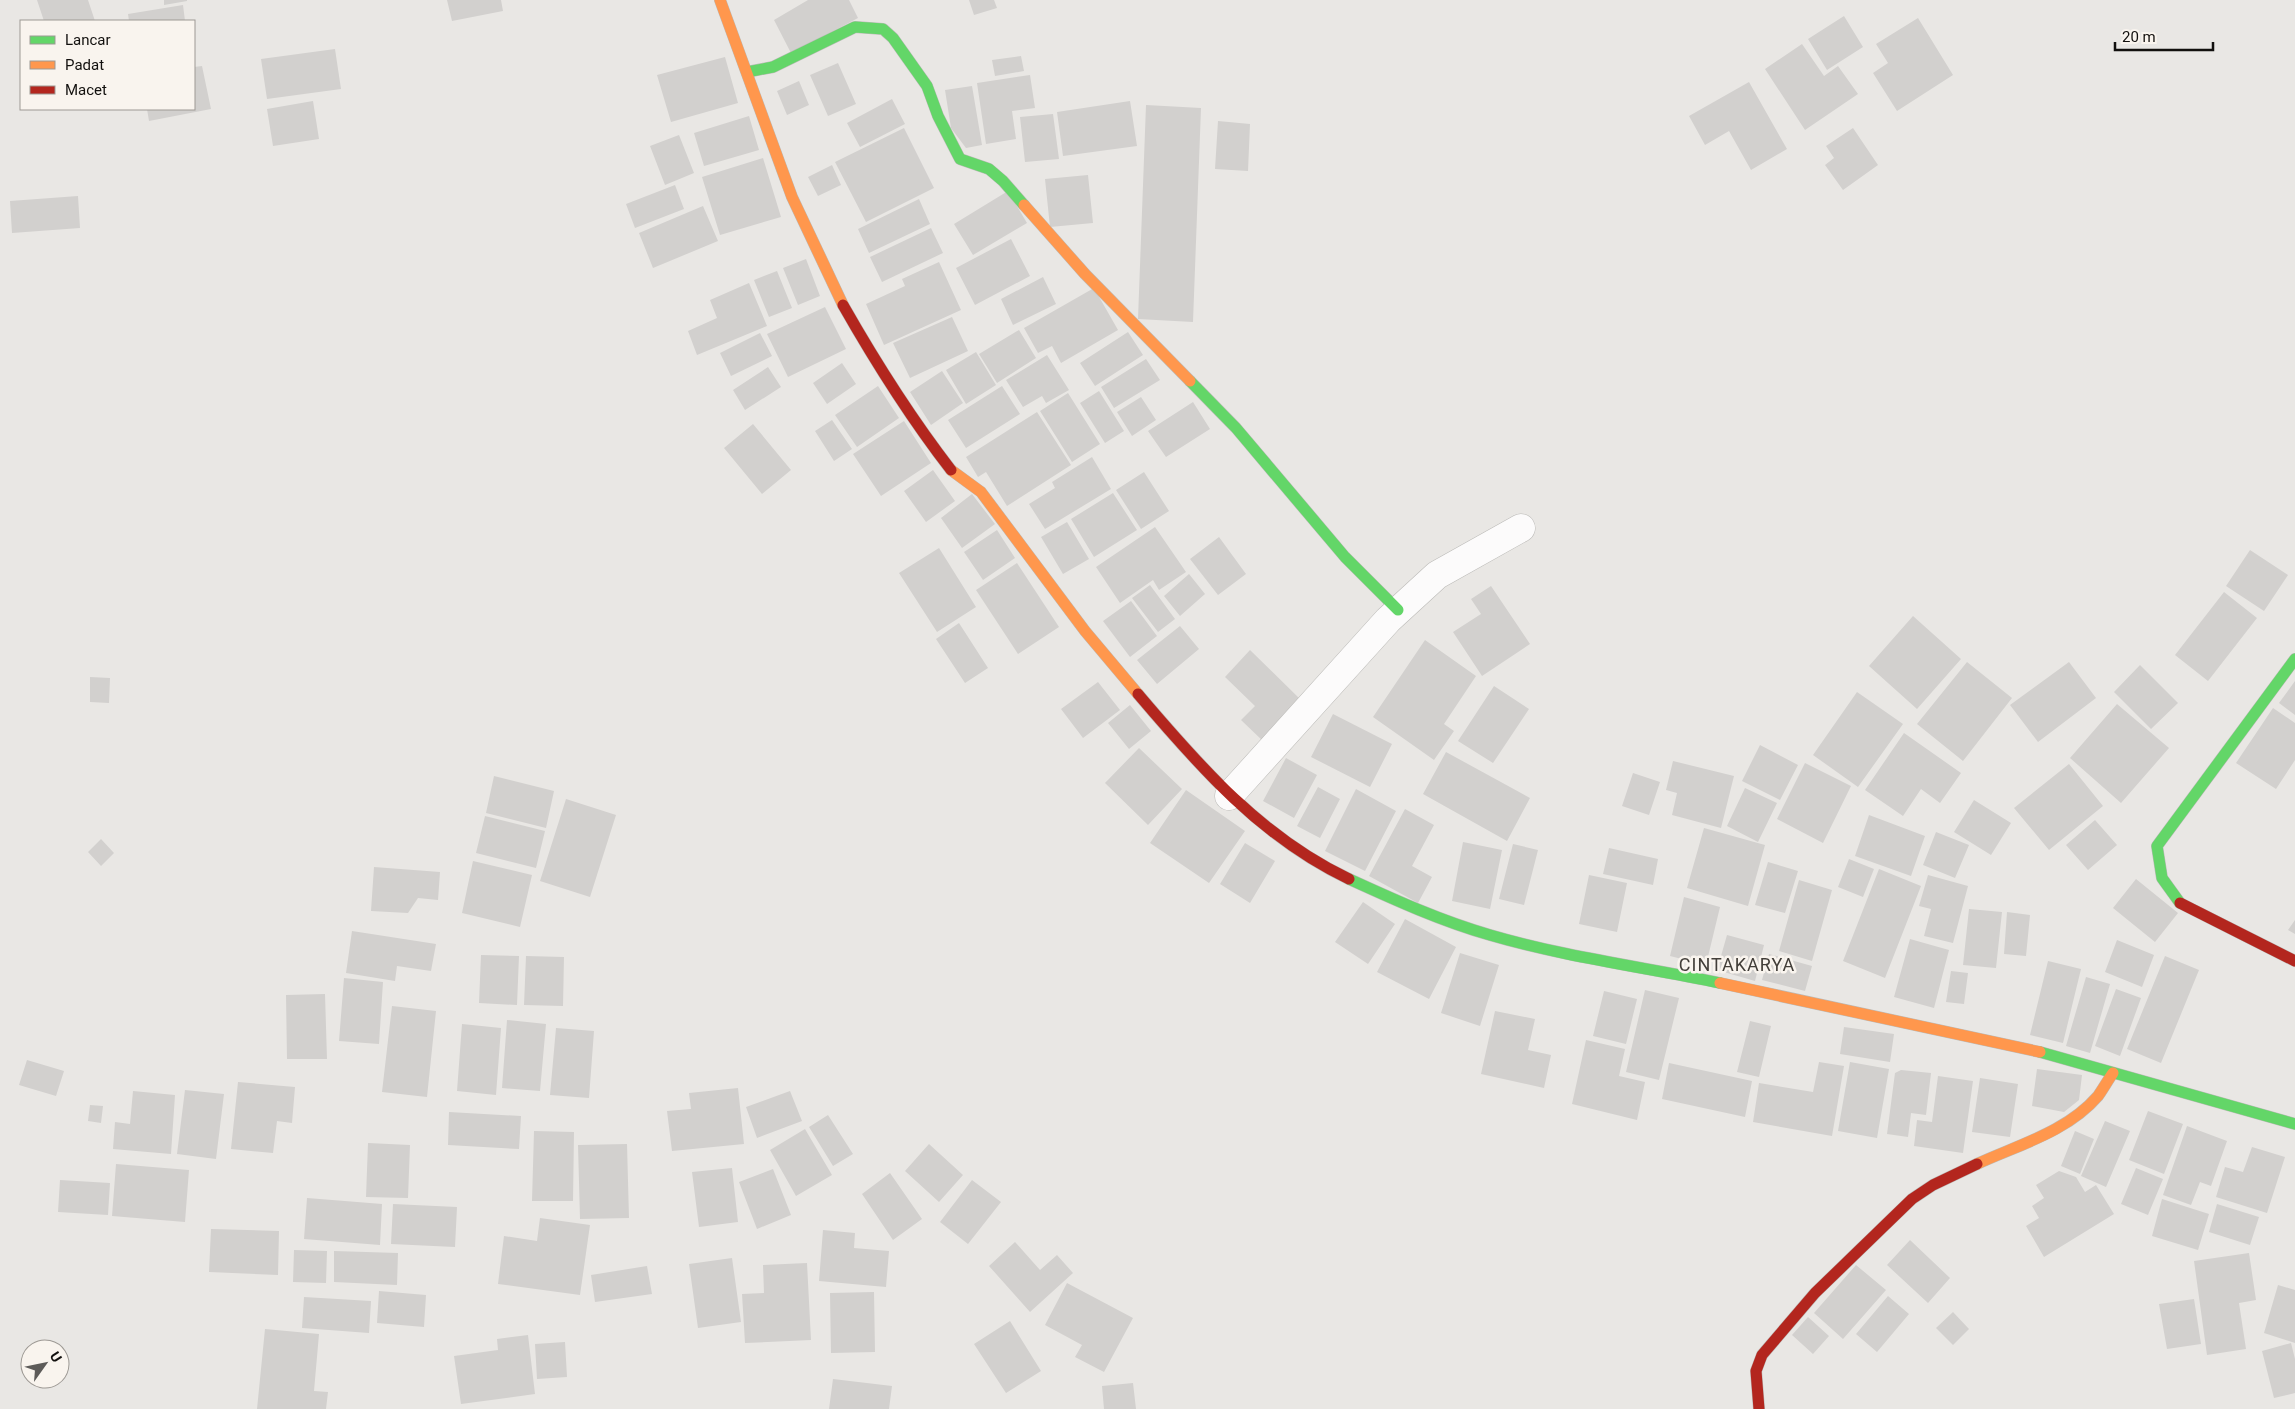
<svg xmlns="http://www.w3.org/2000/svg" width="2295" height="1409" font-family="Roboto,sans-serif">
<style>
.building{fill:#d2d0ce}
.lines{fill:none;stroke-linecap:round;stroke-linejoin:round}
.street-casing{stroke:#bbbab7;stroke-width:29}
.fast-casing{stroke:#bbbab7;stroke-width:12}
.slow-casing{stroke:#bbbab7;stroke-width:12}
.jam-casing{stroke:#bbbab7;stroke-width:12}
.street{stroke:#fcfbfb;stroke-width:28}
.fast{stroke:#63d668;stroke-width:11}
.slow{stroke:#ff974d;stroke-width:11}
.jam{stroke:#b3261e;stroke-width:11}
.labels{text-anchor:middle;dominant-baseline:central;stroke-width:5;stroke-linejoin:round;paint-order:stroke}
.quarter-label{font-size:18px;letter-spacing:1px;fill:#423e39;stroke:#f9f4ee}
</style>
<rect width="100%" height="100%" fill="#e9e7e4"/>
<path class="building" d="M 37,0 L 88,0 L 95,21 L 44,21 Z
M 164,0 L 187,0 L 187,1 L 164,5 Z
M 447,0 L 501,0 L 503,11 L 452,21 Z
M 808,0 L 849,0 L 858,18 L 791,53 L 774,20 Z
M 969,0 L 994,0 L 997,8 L 974,15 Z
M 183,5 L 185,21 L 129,21 L 128,14 Z
M 1844,16 L 1863,47 L 1827,70 L 1808,39 Z
M 1918,18 L 1953,75 L 1897,111 L 1873,73 L 1888,63 L 1876,44 Z
M 1802,44 L 1824,76 L 1838,66 L 1858,94 L 1805,130 L 1765,69 Z
M 335,49 L 341,89 L 267,99 L 261,59 Z
M 1021,56 L 1024,71 L 995,76 L 992,60 Z
M 725,57 L 738,103 L 671,122 L 657,75 Z
M 838,63 L 856,104 L 828,116 L 810,75 Z
M 202,66 L 211,109 L 149,121 L 147,109 L 194,109 L 194,67 Z
M 1030,75 L 1035,108 L 1012,111 L 1016,139 L 986,144 L 977,83 Z
M 799,81 L 809,105 L 787,115 L 777,91 Z
M 1749,82 L 1787,149 L 1751,170 L 1729,131 L 1705,145 L 1689,116 Z
M 972,86 L 982,145 L 966,148 L 951,128 L 945,90 Z
M 892,99 L 905,124 L 860,147 L 847,123 Z
M 313,101 L 319,139 L 273,146 L 267,109 Z
M 1130,101 L 1137,146 L 1063,156 L 1057,112 Z
M 1146,105 L 1201,108 L 1193,322 L 1138,319 Z
M 1053,114 L 1059,159 L 1025,162 L 1020,117 Z
M 749,116 L 759,150 L 704,166 L 694,133 Z
M 1218,121 L 1250,124 L 1248,171 L 1215,169 Z
M 904,128 L 934,188 L 866,222 L 835,162 Z
M 1853,128 L 1878,165 L 1843,190 L 1825,165 L 1834,158 L 1826,146 Z
M 679,135 L 694,173 L 665,185 L 650,146 Z
M 763,158 L 781,217 L 720,235 L 702,177 Z
M 832,165 L 841,185 L 818,196 L 808,177 Z
M 1088,175 L 1093,223 L 1050,227 L 1045,179 Z
M 675,185 L 684,209 L 635,228 L 626,204 Z
M 1008,191 L 1027,223 L 973,255 L 954,224 Z
M 78,196 L 80,228 L 12,233 L 10,201 Z
M 919,199 L 930,224 L 869,253 L 858,229 Z
M 703,206 L 718,241 L 653,268 L 639,233 Z
M 931,228 L 943,253 L 882,282 L 870,257 Z
M 1011,239 L 1030,276 L 975,305 L 956,268 Z
M 806,259 L 820,296 L 798,305 L 783,268 Z
M 939,262 L 961,310 L 884,345 L 866,304 L 905,286 L 902,279 Z
M 777,271 L 792,308 L 769,317 L 754,280 Z
M 1043,277 L 1056,304 L 1013,325 L 1001,299 Z
M 749,283 L 767,326 L 697,355 L 688,331 L 717,318 L 710,300 Z
M 1094,288 L 1118,330 L 1061,363 L 1052,346 L 1038,353 L 1024,328 Z
M 825,307 L 846,349 L 788,377 L 767,334 Z
M 952,317 L 968,351 L 910,378 L 893,343 Z
M 1019,330 L 1036,358 L 997,383 L 979,354 Z
M 1128,332 L 1143,355 L 1095,386 L 1080,363 Z
M 760,333 L 772,356 L 731,376 L 720,353 Z
M 976,352 L 996,385 L 966,404 L 946,370 Z
M 1047,355 L 1069,390 L 1046,403 L 1042,396 L 1023,407 L 1006,380 Z
M 1146,359 L 1160,380 L 1114,408 L 1101,387 Z
M 842,363 L 856,384 L 827,404 L 813,383 Z
M 768,367 L 781,387 L 745,410 L 733,390 Z
M 942,371 L 963,403 L 931,425 L 910,392 Z
M 878,386 L 899,418 L 857,447 L 835,415 Z
M 1002,386 L 1020,414 L 966,448 L 948,420 Z
M 1099,391 L 1124,431 L 1105,443 L 1080,403 Z
M 1068,393 L 1100,444 L 1072,462 L 1040,411 Z
M 1141,397 L 1156,420 L 1132,436 L 1117,412 Z
M 1193,402 L 1210,429 L 1166,457 L 1148,431 Z
M 1037,412 L 1071,465 L 1007,506 L 986,472 L 978,477 L 966,457 Z
M 832,420 L 852,449 L 834,461 L 815,431 Z
M 904,421 L 931,463 L 881,496 L 853,454 Z
M 753,424 L 791,470 L 762,494 L 724,448 Z
M 1092,457 L 1111,489 L 1045,529 L 1029,504 L 1055,488 L 1052,482 Z
M 933,470 L 955,501 L 926,522 L 904,491 Z
M 1144,472 L 1169,511 L 1141,529 L 1116,490 Z
M 1113,493 L 1137,530 L 1094,557 L 1071,519 Z
M 972,494 L 995,524 L 962,548 L 941,518 Z
M 1067,522 L 1089,559 L 1063,574 L 1041,537 Z
M 1155,527 L 1186,572 L 1159,590 L 1153,580 L 1120,603 L 1096,567 Z
M 997,530 L 1015,558 L 983,580 L 964,552 Z
M 1219,537 L 1246,574 L 1218,595 L 1190,559 Z
M 939,548 L 976,607 L 937,632 L 899,573 Z
M 2250,550 L 2288,575 L 2264,611 L 2226,586 Z
M 1017,563 L 1059,627 L 1018,654 L 976,590 Z
M 1189,574 L 1205,594 L 1180,616 L 1164,596 Z
M 1150,585 L 1175,619 L 1158,632 L 1132,598 Z
M 1491,586 L 1530,644 L 1482,676 L 1453,632 L 1481,614 L 1471,599 Z
M 2224,592 L 2257,618 L 2208,681 L 2175,655 Z
M 1131,601 L 1157,636 L 1130,657 L 1103,621 Z
M 1913,616 L 1961,659 L 1917,709 L 1869,666 Z
M 959,623 L 988,668 L 965,683 L 936,639 Z
M 1180,626 L 1199,649 L 1157,684 L 1137,660 Z
M 1425,640 L 1476,676 L 1444,724 L 1454,731 L 1434,760 L 1373,717 Z
M 1250,650 L 1303,702 L 1264,742 L 1241,720 L 1255,706 L 1225,677 Z
M 1967,662 L 2012,698 L 1963,761 L 1917,724 Z
M 2069,662 L 2096,698 L 2038,742 L 2010,705 Z
M 2140,665 L 2178,703 L 2151,729 L 2114,692 Z
M 90,677 L 110,678 L 109,703 L 90,702 Z
M 2295,681 L 2295,715 L 2279,703 Z
M 1098,682 L 1120,710 L 1083,738 L 1061,709 Z
M 1494,686 L 1529,709 L 1493,763 L 1458,741 Z
M 1857,692 L 1903,724 L 1858,787 L 1813,755 Z
M 2117,704 L 2169,748 L 2121,803 L 2070,758 Z
M 1130,705 L 1151,731 L 1129,749 L 1108,723 Z
M 2273,708 L 2295,723 L 2295,760 L 2276,789 L 2236,763 Z
M 1333,714 L 1392,744 L 1370,787 L 1311,757 Z
M 1904,733 L 1961,773 L 1940,803 L 1921,789 L 1903,816 L 1865,790 Z
M 1760,745 L 1798,765 L 1780,800 L 1742,781 Z
M 1139,748 L 1182,789 L 1148,825 L 1105,783 Z
M 1446,752 L 1530,798 L 1507,841 L 1423,794 Z
M 1286,758 L 1317,775 L 1294,818 L 1263,801 Z
M 1673,761 L 1734,776 L 1721,828 L 1672,815 L 1677,793 L 1666,790 Z
M 1805,763 L 1851,786 L 1823,843 L 1777,819 Z
M 2069,764 L 2103,806 L 2049,850 L 2014,808 Z
M 1633,773 L 1660,782 L 1649,815 L 1622,806 Z
M 494,776 L 554,791 L 546,828 L 486,813 Z
M 1318,787 L 1340,799 L 1320,838 L 1297,826 Z
M 1745,788 L 1777,803 L 1758,842 L 1727,826 Z
M 1356,789 L 1396,811 L 1365,871 L 1325,851 Z
M 1186,790 L 1245,831 L 1209,883 L 1150,843 Z
M 566,799 L 616,815 L 590,897 L 540,881 Z
M 1974,800 L 2011,823 L 1991,855 L 1954,832 Z
M 1405,809 L 1434,825 L 1412,866 L 1432,877 L 1418,903 L 1369,876 Z
M 1869,815 L 1925,836 L 1911,876 L 1855,856 Z
M 485,816 L 545,831 L 536,868 L 476,853 Z
M 2095,820 L 2117,845 L 2088,870 L 2066,845 Z
M 1704,828 L 1765,845 L 1748,906 L 1687,888 Z
M 1936,832 L 1969,845 L 1955,878 L 1923,865 Z
M 101,839 L 114,853 L 101,866 L 88,852 Z
M 1463,842 L 1502,850 L 1490,909 L 1452,901 Z
M 1245,843 L 1275,861 L 1250,903 L 1220,884 Z
M 1513,844 L 1538,850 L 1524,905 L 1499,899 Z
M 1609,848 L 1658,859 L 1653,885 L 1603,874 Z
M 1849,859 L 1874,869 L 1863,897 L 1838,887 Z
M 473,861 L 532,875 L 520,927 L 462,913 Z
M 1768,862 L 1798,871 L 1785,913 L 1755,905 Z
M 374,867 L 440,872 L 438,900 L 418,898 L 408,913 L 371,911 Z
M 1879,869 L 1921,886 L 1885,978 L 1843,961 Z
M 1589,875 L 1627,883 L 1617,932 L 1579,924 Z
M 1928,875 L 1968,886 L 1953,943 L 1924,936 L 1931,909 L 1919,906 Z
M 2136,879 L 2178,913 L 2155,942 L 2113,908 Z
M 1799,880 L 1832,890 L 1812,961 L 1779,951 Z
M 1684,897 L 1720,907 L 1706,965 L 1670,956 Z
M 1363,902 L 1395,924 L 1368,964 L 1335,942 Z
M 1969,909 L 2002,912 L 1996,968 L 1963,965 Z
M 2007,912 L 2030,915 L 2026,956 L 2004,954 Z
M 1405,919 L 1456,947 L 1429,999 L 1377,972 Z
M 2295,920 L 2295,934 L 2288,930 Z
M 352,931 L 436,944 L 431,971 L 397,966 L 395,981 L 346,973 Z
M 1727,935 L 1764,945 L 1755,981 L 1717,970 Z
M 1910,939 L 1949,950 L 1934,1008 L 1894,997 Z
M 2117,940 L 2154,955 L 2142,987 L 2105,972 Z
M 1460,953 L 1499,965 L 1480,1026 L 1441,1013 Z
M 1769,954 L 1812,966 L 1805,991 L 1762,980 Z
M 481,955 L 519,956 L 517,1005 L 479,1003 Z
M 526,956 L 564,957 L 563,1006 L 524,1005 Z
M 2165,956 L 2199,970 L 2161,1063 L 2127,1049 Z
M 2048,961 L 2081,969 L 2063,1043 L 2030,1035 Z
M 1951,971 L 1968,973 L 1964,1004 L 1946,1002 Z
M 2086,977 L 2110,984 L 2090,1053 L 2066,1046 Z
M 344,978 L 383,982 L 379,1044 L 339,1041 Z
M 2116,989 L 2141,998 L 2120,1056 L 2095,1046 Z
M 1645,990 L 1679,998 L 1659,1080 L 1626,1072 Z
M 1604,991 L 1637,999 L 1626,1044 L 1593,1036 Z
M 325,994 L 327,1059 L 287,1059 L 286,995 Z
M 392,1006 L 436,1011 L 427,1097 L 382,1092 Z
M 1495,1011 L 1535,1019 L 1528,1050 L 1551,1055 L 1544,1088 L 1481,1074 Z
M 507,1020 L 546,1024 L 540,1091 L 502,1088 Z
M 1750,1021 L 1771,1026 L 1759,1077 L 1737,1072 Z
M 462,1024 L 501,1028 L 496,1095 L 457,1091 Z
M 1844,1027 L 1894,1034 L 1890,1062 L 1840,1054 Z
M 556,1028 L 594,1031 L 589,1098 L 550,1095 Z
M 1586,1040 L 1625,1049 L 1619,1076 L 1645,1082 L 1637,1120 L 1572,1104 Z
M 27,1060 L 64,1071 L 56,1096 L 19,1085 Z
M 1819,1062 L 1844,1066 L 1832,1136 L 1753,1122 L 1759,1083 L 1813,1092 Z
M 1850,1062 L 1889,1069 L 1877,1138 L 1838,1131 Z
M 1669,1063 L 1752,1081 L 1745,1117 L 1662,1099 Z
M 2037,1069 L 2082,1075 L 2079,1100 L 2064,1112 L 2032,1106 Z
M 1901,1070 L 1931,1073 L 1926,1115 L 1911,1113 L 1908,1137 L 1887,1134 L 1895,1073 Z
M 1938,1076 L 1973,1081 L 1963,1153 L 1914,1146 L 1917,1120 L 1932,1122 Z
M 1980,1078 L 2018,1084 L 2010,1137 L 1972,1132 Z
M 238,1082 L 295,1087 L 292,1123 L 277,1121 L 273,1153 L 231,1149 Z
M 738,1088 L 744,1144 L 672,1151 L 667,1111 L 691,1109 L 689,1093 Z
M 185,1090 L 224,1094 L 216,1159 L 177,1154 Z
M 133,1091 L 175,1095 L 171,1154 L 113,1149 L 115,1122 L 130,1124 Z
M 790,1091 L 802,1121 L 757,1138 L 746,1107 Z
M 90,1105 L 103,1106 L 101,1123 L 88,1121 Z
M 2148,1111 L 2183,1124 L 2164,1174 L 2129,1160 Z
M 449,1112 L 521,1116 L 519,1149 L 448,1145 Z
M 828,1115 L 853,1154 L 833,1166 L 809,1127 Z
M 2105,1121 L 2130,1131 L 2106,1187 L 2081,1176 Z
M 2187,1126 L 2227,1141 L 2211,1186 L 2200,1182 L 2191,1205 L 2163,1195 Z
M 805,1129 L 832,1175 L 796,1196 L 770,1150 Z
M 534,1131 L 574,1132 L 573,1201 L 532,1201 Z
M 2075,1131 L 2094,1139 L 2080,1174 L 2061,1166 Z
M 368,1143 L 410,1145 L 408,1198 L 366,1197 Z
M 627,1144 L 629,1218 L 580,1219 L 578,1145 Z
M 929,1144 L 963,1175 L 939,1202 L 905,1171 Z
M 2252,1147 L 2285,1157 L 2267,1213 L 2216,1197 L 2225,1167 L 2243,1172 Z
M 116,1164 L 189,1170 L 185,1222 L 112,1216 Z
M 732,1168 L 738,1222 L 699,1227 L 692,1172 Z
M 2136,1168 L 2163,1179 L 2148,1215 L 2121,1204 Z
M 773,1169 L 791,1215 L 757,1229 L 739,1182 Z
M 2059,1171 L 2076,1177 L 2085,1192 L 2096,1185 L 2114,1214 L 2044,1257 L 2026,1226 L 2039,1218 L 2032,1206 L 2044,1198 L 2036,1185 Z
M 890,1173 L 922,1219 L 893,1240 L 862,1194 Z
M 60,1180 L 110,1183 L 108,1215 L 58,1212 Z
M 972,1180 L 1001,1202 L 968,1244 L 940,1222 Z
M 307,1198 L 382,1204 L 380,1245 L 304,1239 Z
M 2162,1199 L 2209,1214 L 2198,1250 L 2152,1236 Z
M 393,1204 L 457,1207 L 455,1247 L 391,1244 Z
M 2217,1204 L 2259,1217 L 2250,1245 L 2209,1232 Z
M 540,1218 L 590,1225 L 580,1295 L 498,1284 L 504,1236 L 537,1241 Z
M 211,1229 L 279,1231 L 278,1275 L 209,1272 Z
M 823,1230 L 855,1233 L 854,1248 L 889,1251 L 886,1287 L 819,1281 Z
M 1910,1240 L 1950,1278 L 1928,1303 L 1887,1265 Z
M 1015,1242 L 1040,1270 L 1057,1255 L 1073,1273 L 1030,1312 L 989,1266 Z
M 294,1250 L 327,1251 L 326,1283 L 293,1282 Z
M 334,1251 L 398,1253 L 397,1285 L 334,1282 Z
M 2249,1253 L 2256,1300 L 2239,1303 L 2246,1349 L 2207,1355 L 2194,1261 Z
M 732,1258 L 741,1322 L 698,1328 L 689,1264 Z
M 807,1263 L 811,1340 L 745,1343 L 742,1294 L 764,1293 L 763,1265 Z
M 1856,1265 L 1886,1290 L 1843,1339 L 1814,1313 Z
M 647,1266 L 652,1294 L 595,1302 L 591,1275 Z
M 1067,1283 L 1133,1318 L 1104,1372 L 1075,1357 L 1082,1345 L 1045,1325 Z
M 2278,1285 L 2295,1290 L 2295,1343 L 2264,1333 Z
M 379,1291 L 426,1295 L 424,1327 L 377,1323 Z
M 874,1292 L 875,1352 L 831,1353 L 830,1293 Z
M 1888,1296 L 1909,1314 L 1877,1352 L 1856,1334 Z
M 304,1297 L 371,1301 L 369,1333 L 302,1328 Z
M 2194,1299 L 2201,1344 L 2167,1349 L 2159,1304 Z
M 1953,1312 L 1969,1329 L 1953,1345 L 1936,1328 Z
M 1808,1317 L 1829,1336 L 1813,1354 L 1792,1335 Z
M 1010,1321 L 1041,1371 L 1006,1393 L 974,1344 Z
M 265,1329 L 319,1334 L 314,1391 L 328,1392 L 326,1409 L 257,1409 Z
M 528,1335 L 535,1394 L 461,1404 L 454,1356 L 498,1350 L 497,1339 Z
M 565,1342 L 567,1377 L 537,1379 L 535,1344 Z
M 2291,1343 L 2295,1359 L 2295,1393 L 2274,1398 L 2262,1351 Z
M 833,1379 L 892,1386 L 889,1409 L 829,1409 Z
M 1133,1383 L 1136,1409 L 1104,1409 L 1102,1386 Z"/>
<g class="lines">
<defs>
<path id="street" d="M 1229,796 L 1388,620 L 1437,575 L 1521,528"/>
<path id="fast" d="M 747,72 L 773,67 L 855,27 L 883,29 L 893,38 L 927,86 L 938,116 L 960,159 L 989,169 L 1003,181 L 1024,205
M 1190,381 L 1236,428 L 1345,557 L 1398,610
M 1349,879 C 1395,900 1441,921 1490,935 C 1565,957 1643,967 1720,983
M 2180,903 L 2162,878 L 2157,846 L 2295,659
M 2040,1052 L 2295,1124"/>
<path id="slow" d="M 720,0 L 792,197 L 843,305
M 1024,205 L 1085,274 L 1190,381
M 951,470 L 981,492 L 1085,631 L 1138,694
M 1720,983 L 2040,1052
M 1977,1164 C 2018,1145 2067,1132 2098,1096 C 2103,1089 2108,1080 2113,1073"/>
<path id="jam" d="M 843,305 C 876,363 910,417 951,470
M 1138,694 C 1199,766 1262,838 1349,879
M 2180,903 L 2295,961
M 1759,1409 L 1756,1371 L 1762,1355 L 1815,1293 L 1912,1199 L 1933,1185 L 1977,1164"/>
</defs>
<use href="#street" class="street-casing"/>
<use href="#fast" class="fast-casing"/>
<use href="#slow" class="slow-casing"/>
<use href="#jam" class="jam-casing"/>
<use href="#street" class="street"/>
<use href="#fast" class="fast"/>
<use href="#slow" class="slow"/>
<use href="#jam" class="jam"/>
</g>
<g class="labels">
<g class="quarter-label">
<text x="1737" y="964">CINTAKARYA</text>
</g>
</g>
<rect x="20" y="20" width="175" height="90" fill="#f9f4ee" stroke="#9d9994"/>
<rect x="30" y="36" width="25" height="8" fill="#63d668" stroke="#9d9994"/>
<text x="65" y="45" font-size="15" fill="#12100e">Lancar</text>
<rect x="30" y="61" width="25" height="8" fill="#ff974d" stroke="#9d9994"/>
<text x="65" y="70" font-size="15" fill="#12100e">Padat</text>
<rect x="30" y="86" width="25" height="8" fill="#b3261e" stroke="#9d9994"/>
<text x="65" y="95" font-size="15" fill="#12100e">Macet</text>
<g transform="translate(45 1364) rotate(57)"><circle r="24" fill="#f9f4ee" stroke="#9d9994"/>
<path d="M0-4L9 19L0 12L-9 19Z" fill="#5d5b59"/>
<text y="-8" font-size="14" font-weight="bold" text-anchor="middle" fill="#12100e">U</text>
</g>
<path d="M2115 42v8h98v-8" fill="none" stroke="#12100e" stroke-width="2.5"/>
<text x="2122" y="42" font-size="15" fill="#12100e" stroke="#f9f4ee" stroke-width="4" paint-order="stroke">20 m</text>
</svg>
